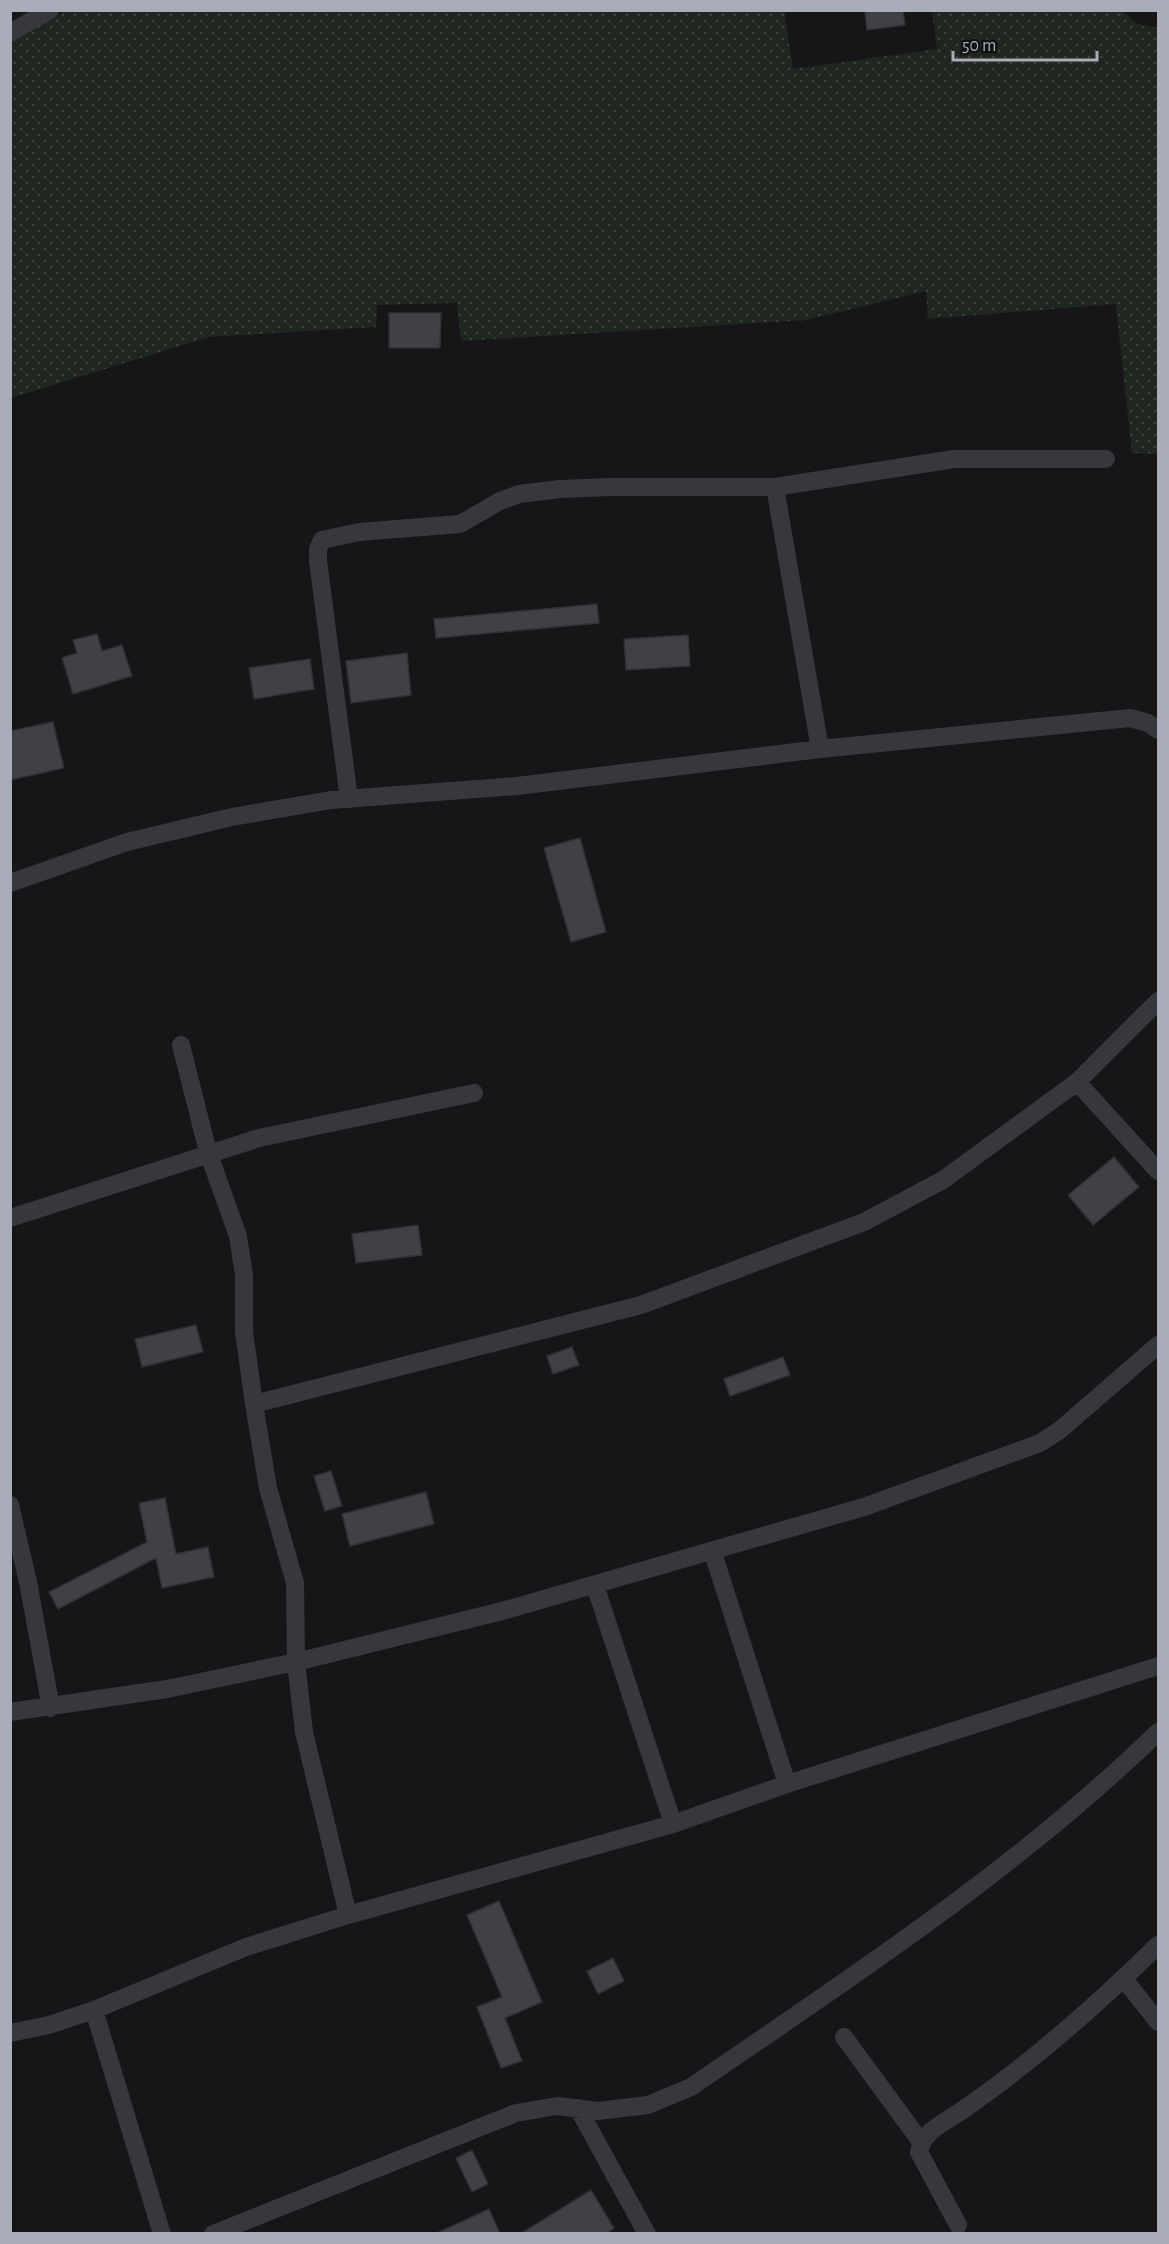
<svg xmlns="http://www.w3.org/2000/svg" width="1169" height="2244" font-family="'Alegreya Sans',sans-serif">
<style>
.grass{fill:url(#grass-dots)}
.building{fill:#404145;stroke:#303034;stroke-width:1.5}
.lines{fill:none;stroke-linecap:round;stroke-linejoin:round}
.minor{stroke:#37383d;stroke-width:18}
</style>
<defs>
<pattern id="grass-dots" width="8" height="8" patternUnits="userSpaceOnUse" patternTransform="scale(1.5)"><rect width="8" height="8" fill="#1e261f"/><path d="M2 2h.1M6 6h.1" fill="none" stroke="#3c433d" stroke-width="1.8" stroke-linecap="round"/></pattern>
</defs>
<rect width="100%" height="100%" fill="#161618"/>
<path class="grass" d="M 67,10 L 784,10 L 793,69 L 937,49 L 932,11 L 1122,11 L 1138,24 L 1158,28 L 1158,454 L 1132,453 L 1116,304 L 928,319 L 926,291 L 807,320 L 461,341 L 457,303 L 377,305 L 376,327 L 209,337 L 11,398 L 10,43 Z"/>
<path class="building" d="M 874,10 L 903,10 L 905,25 L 867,30 L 865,12 Z
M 389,313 L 441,313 L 440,348 L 389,348 Z
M 597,604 L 599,623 L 436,638 L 434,619 Z
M 97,634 L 102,651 L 122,645 L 132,676 L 73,694 L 62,658 L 77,653 L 73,640 Z
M 688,635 L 690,666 L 626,670 L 624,639 Z
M 407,653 L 411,695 L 351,703 L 346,661 Z
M 310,659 L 314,689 L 254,699 L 249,668 Z
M 53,722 L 64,768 L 10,780 L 10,731 Z
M 580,838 L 606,932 L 571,942 L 544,848 Z
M 1114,1157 L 1139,1187 L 1093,1225 L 1068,1195 Z
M 418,1225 L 422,1255 L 356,1263 L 352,1234 Z
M 196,1325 L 203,1352 L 142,1367 L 135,1339 Z
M 572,1347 L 579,1365 L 553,1374 L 547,1356 Z
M 783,1357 L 790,1375 L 730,1396 L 724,1379 Z
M 331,1471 L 342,1506 L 325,1511 L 314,1476 Z
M 426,1492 L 434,1524 L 350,1546 L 342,1514 Z
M 165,1498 L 176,1554 L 208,1547 L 214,1577 L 162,1588 L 156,1558 L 58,1609 L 49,1592 L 147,1542 L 139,1503 Z
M 499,1901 L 542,2002 L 505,2018 L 522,2061 L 501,2068 L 477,2007 L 502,1997 L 467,1915 Z
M 613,1958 L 624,1981 L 598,1994 L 587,1971 Z
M 472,2150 L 488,2184 L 472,2192 L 456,2158 Z
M 591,2190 L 614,2228 L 606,2234 L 520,2234 Z
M 489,2209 L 500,2234 L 435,2234 Z"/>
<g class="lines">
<path class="minor" d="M 10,33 L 50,10
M 775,487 L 820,749
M 349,799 L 318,561 L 318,549 L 322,540 L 359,532 L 460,524 L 500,501 L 519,494 L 560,489 L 610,487 L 775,487 L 954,459 L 1106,459
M 10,883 L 127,842 L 232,817 L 331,800 L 517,786 L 820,749 L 1130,718 L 1148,723 L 1158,730
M 181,1045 L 208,1152 L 238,1236 L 244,1275 L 244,1332 L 254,1404 L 268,1488 L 295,1583 L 296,1662 L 304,1732 L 348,1915
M 1077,1082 L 1158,1171
M 10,1218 L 259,1138 L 474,1093
M 254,1404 L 641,1305 L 864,1222 L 943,1180 L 1077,1082 L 1158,1001
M 10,1505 L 28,1582 L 51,1708
M 713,1553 L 787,1784
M 595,1585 L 673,1824
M 10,1712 L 167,1689 L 296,1662 L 502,1611 L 864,1507 L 1040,1443 L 1060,1430 L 1158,1345
M 1124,1979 L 1158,2022
M 94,2010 L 162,2234
M 10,2033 L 49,2025 L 94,2010 L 246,1947 L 348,1915 L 673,1824 L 787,1784 L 1158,1666
M 844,2037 L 921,2142
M 578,2108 L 647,2234
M 958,2225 L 919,2152 C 923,2129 950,2120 967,2107 C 1036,2059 1099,2003 1158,1945
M 213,2234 L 516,2113 L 557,2106 L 598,2111 L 648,2105 L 691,2087 C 852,1977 1018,1868 1158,1732"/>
</g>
<rect width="1169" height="2244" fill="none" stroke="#a8adb8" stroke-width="24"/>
<path d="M953 51v9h144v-9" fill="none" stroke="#a8adb8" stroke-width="3"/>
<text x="962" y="51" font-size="18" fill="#a8adb8" stroke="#111113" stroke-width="4.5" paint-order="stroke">50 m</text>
</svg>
